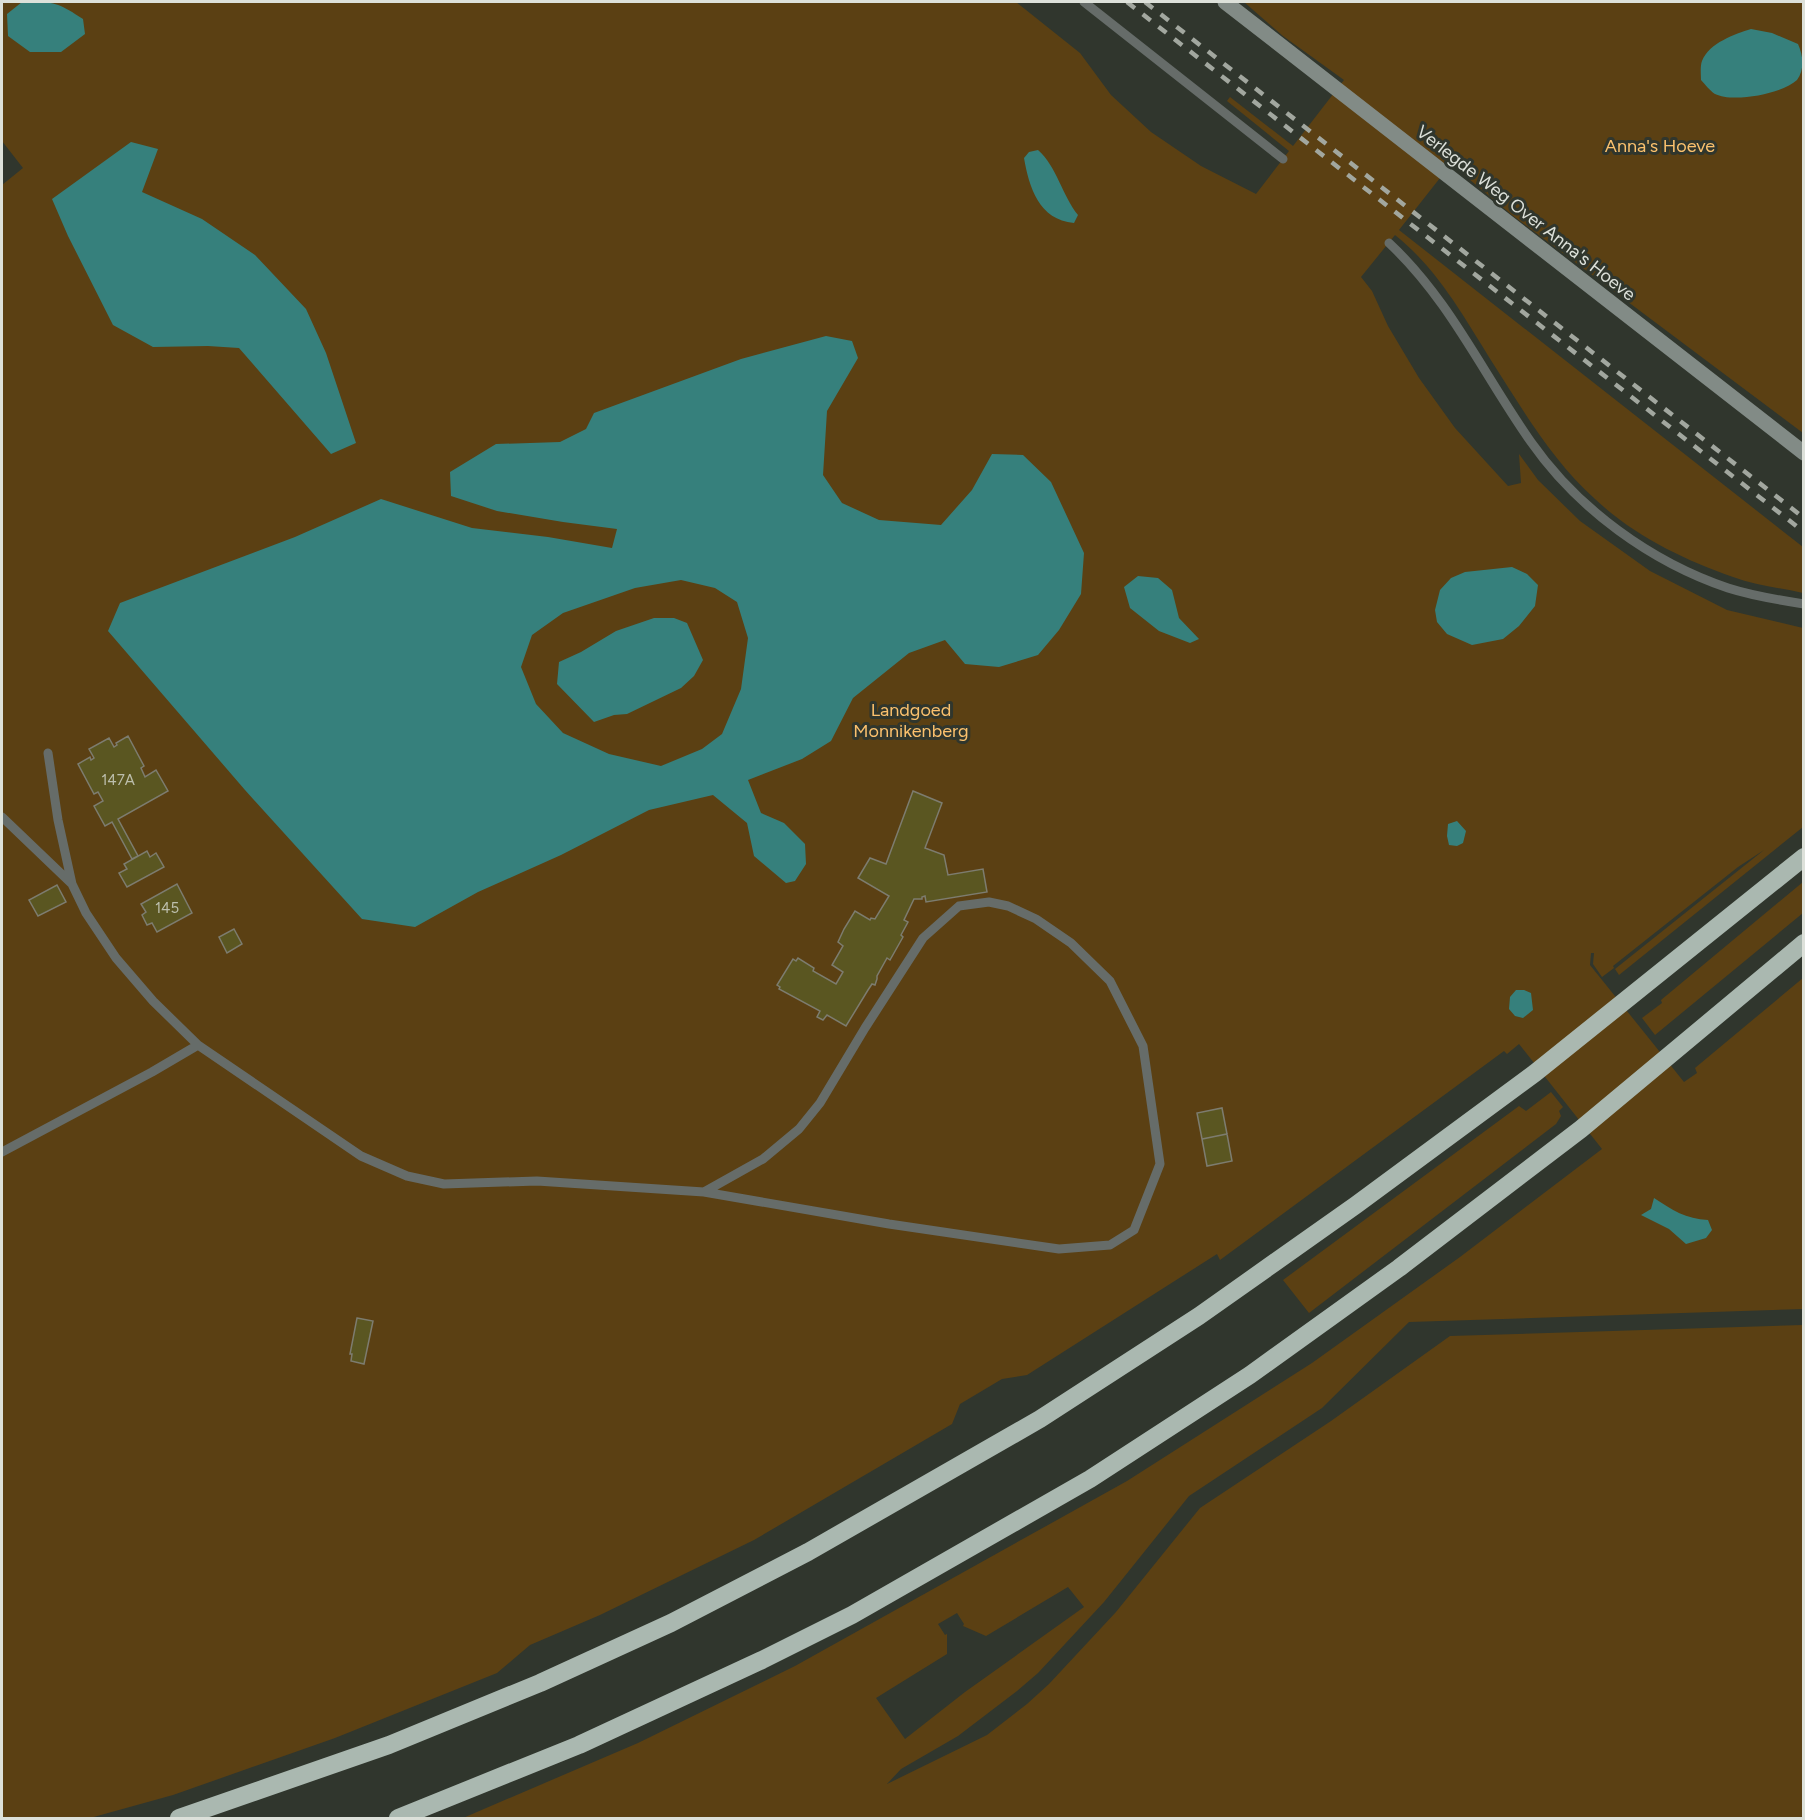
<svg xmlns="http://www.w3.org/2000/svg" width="1805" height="1820" font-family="Figtree,sans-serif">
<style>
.green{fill:#5b4013;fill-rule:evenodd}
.water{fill:#36807c;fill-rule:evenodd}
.building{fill:#5a5621;stroke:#7d7c6f;stroke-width:1.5}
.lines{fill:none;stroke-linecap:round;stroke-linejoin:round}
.lane{stroke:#666c69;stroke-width:9}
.secondary{stroke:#828b86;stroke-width:15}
.highway{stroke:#aab8b0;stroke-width:18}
.rail{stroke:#a2a79f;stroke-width:4.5;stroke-dasharray:10 10;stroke-linecap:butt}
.labels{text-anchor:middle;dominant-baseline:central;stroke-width:6;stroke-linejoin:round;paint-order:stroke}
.number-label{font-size:15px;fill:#bcbeac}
.park-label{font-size:18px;fill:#fbc16d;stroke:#30362d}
.street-label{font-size:18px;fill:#dde1da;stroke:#30362d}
</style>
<rect width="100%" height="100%" fill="#30362d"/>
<path class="green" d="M 2,2 L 1016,2 L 1080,53 L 1111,95 L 1151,132 L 1201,166 L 1256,194 L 1289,151 L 1227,101 L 1230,97 L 1293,146 L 1344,80 L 1283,36 L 1244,2 L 1803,2 L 1803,433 L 1512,215 L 1451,164 L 1399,230 L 1803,547 L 1803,593 C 1780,588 1755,585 1733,577 C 1684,560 1633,535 1595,499 C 1553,461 1524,412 1494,365 C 1465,319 1439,270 1395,235 L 1361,277 L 1372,291 L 1388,326 L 1419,378 L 1455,428 L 1508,486 L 1521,483 L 1519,454 L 1538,480 L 1580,521 L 1650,571 L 1727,610 L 1803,628 L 1803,827 L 1619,975 L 1615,969 L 1764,850 L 1738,867 L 1613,966 L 1614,968 L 1602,977 L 1593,964 L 1594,953 L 1591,953 L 1590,965 L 1684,1082 L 1697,1073 L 1695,1068 L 1803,978 L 1803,1309 L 1409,1322 L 1322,1408 L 1189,1496 L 1104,1602 L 1038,1673 L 1017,1691 L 958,1736 L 901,1769 L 887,1784 L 987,1735 L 1027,1704 L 1049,1684 L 1116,1612 L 1200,1508 L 1331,1421 L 1450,1336 L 1803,1325 L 1803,1818 L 463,1818 L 638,1743 L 795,1666 L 1127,1481 L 1312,1363 L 1460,1257 L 1602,1149 L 1519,1044 L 1507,1054 L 1504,1051 L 1220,1260 L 1217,1254 L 1027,1375 L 1002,1379 L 960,1404 L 952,1424 L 754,1540 L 600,1615 L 530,1645 L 497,1673 L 335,1738 L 173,1795 L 90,1818 L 2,1818 L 2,185 L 23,168 L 2,141 ZM 1068,1587 L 1084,1607 L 965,1692 L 905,1739 L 876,1698 L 947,1654 L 947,1634 L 945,1635 L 938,1624 L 957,1613 L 964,1624 L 963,1626 L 986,1636 Z
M 1803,882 L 1803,913 L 1655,1035 L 1642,1018 L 1662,1003 L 1661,1000 Z
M 1551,1092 L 1563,1107 L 1559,1111 L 1561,1116 L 1556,1124 L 1309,1313 L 1283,1280 L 1519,1106 L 1526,1111 Z"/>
<path class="water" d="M 22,2 C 53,1 57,2 83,19 L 85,34 L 61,52 L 30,52 L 8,36 L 7,14 Z
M 1751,29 L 1772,33 L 1798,44 C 1803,55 1805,69 1797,80 C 1782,94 1733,103 1715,94 C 1710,91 1705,84 1701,80 C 1701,75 1700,66 1702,61 C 1709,43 1735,34 1751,29 Z
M 131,142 L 158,149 L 142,192 L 202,219 L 255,255 L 306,309 L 326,353 L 356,443 L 331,454 L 239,348 L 208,346 L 153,347 L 113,325 L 68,236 L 52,199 Z
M 1038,150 C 1057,167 1062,195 1078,215 L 1074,223 C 1039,220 1029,187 1024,158 L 1029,152 Z
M 826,336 L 852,341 L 858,358 L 827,411 L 823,475 L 842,503 L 879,520 L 941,525 L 972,490 L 992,454 L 1023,455 L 1051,482 L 1084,553 L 1081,594 L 1059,630 L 1038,655 L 999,667 L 965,664 L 945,640 L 909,653 L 853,698 L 831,741 L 802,759 L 748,780 L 761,813 L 784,823 L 805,844 L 806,864 L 795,881 L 786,883 L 754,856 L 747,823 L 713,795 L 649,810 L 561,855 L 478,892 L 415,927 L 362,919 L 245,790 L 108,631 L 120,603 L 295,537 L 381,499 L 472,528 L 548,537 L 612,548 L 617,529 L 563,522 L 497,511 L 451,496 L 450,472 L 496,444 L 560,442 L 586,429 L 594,413 L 741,359 ZM 681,580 L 715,588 L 737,602 L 748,638 L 741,689 L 722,734 L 702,749 L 661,766 L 609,754 L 563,733 L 536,704 L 521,667 L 532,635 L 563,613 L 635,588 Z
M 1512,567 L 1527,574 L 1538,585 L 1535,606 L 1519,626 L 1503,639 L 1472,645 L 1447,634 L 1437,622 L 1435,610 L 1440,590 L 1451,578 L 1465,572 Z
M 1138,576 L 1158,578 L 1172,590 L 1179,618 L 1199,639 L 1190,643 L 1159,631 L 1130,608 L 1124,587 Z
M 654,618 L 674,618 L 687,623 L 703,660 L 694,676 L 681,688 L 627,714 L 614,715 L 594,722 L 557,684 L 559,662 L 581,652 L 616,631 Z
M 1457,821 L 1466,831 L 1463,843 L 1457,846 L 1449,845 L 1447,836 L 1448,824 Z
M 1516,990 L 1524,990 L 1531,993 L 1533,1010 L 1523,1018 L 1515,1016 L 1509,1009 L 1510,997 Z
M 1654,1198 C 1672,1210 1686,1219 1708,1220 L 1712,1230 L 1706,1238 L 1686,1244 L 1669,1229 L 1641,1215 L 1651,1209 Z"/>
<path class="building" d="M 128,736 L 144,766 L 141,768 L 145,777 L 156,770 L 168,791 L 118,819 L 138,856 L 132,859 L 112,822 L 105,826 L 94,806 L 103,801 L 98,792 L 94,794 L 78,764 L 90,757 L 91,760 L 94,758 L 89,749 L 109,738 L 114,747 L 117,745 L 116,743 Z
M 913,791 L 942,803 L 925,848 L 944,855 L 948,875 L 983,869 L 987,892 L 926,902 L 925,896 L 922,897 L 922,899 L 914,899 L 904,920 L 908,922 L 901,935 L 903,937 L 890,960 L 887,958 L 877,976 L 877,979 L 875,985 L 872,984 L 868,990 L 846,1026 L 827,1015 L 823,1020 L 817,1017 L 820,1011 L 779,989 L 780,987 L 777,985 L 793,959 L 796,961 L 798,958 L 814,968 L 813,971 L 836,984 L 843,972 L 832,965 L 843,946 L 838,942 L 844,929 L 855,911 L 870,920 L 871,918 L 875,919 L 889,896 L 858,878 L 870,858 L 886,864 Z
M 147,851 L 150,857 L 156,853 L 164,867 L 127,887 L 119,873 L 127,869 L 124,864 Z
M 177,884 L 192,913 L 157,932 L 152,923 L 147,925 L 142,915 L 146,912 L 141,904 Z
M 57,885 L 66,902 L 38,916 L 29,900 Z
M 234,929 L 242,944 L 227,953 L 219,937 Z
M 1222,1108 L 1227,1134 L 1202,1139 L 1197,1113 Z
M 1227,1134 L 1232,1161 L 1207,1166 L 1202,1139 Z
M 357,1318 L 373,1321 L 364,1364 L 351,1361 L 352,1354 L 350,1354 Z"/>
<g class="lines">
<path class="lane" d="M 1084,2 L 1283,159
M 1389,243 C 1450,300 1483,374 1531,442 C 1578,509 1651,562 1728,588 C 1753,596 1778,600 1804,604
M 2,817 L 72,884 L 58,820 L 48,753
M 72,884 L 86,913 L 116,958 L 153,1001 L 198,1045 L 361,1156 L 407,1176 L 444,1184 L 537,1181 L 704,1192 L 889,1224 L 1059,1249 L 1110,1245 L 1134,1230 L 1160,1164 L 1143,1046 L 1110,981 L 1071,943 L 1036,919 L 1008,906 L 989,902 L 959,906 L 923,938 L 865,1028 L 820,1103 L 799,1129 L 763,1159 L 704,1192
M 2,1152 L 152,1072 L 198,1045"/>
<path class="secondary" d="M 1225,2 L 1804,453"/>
<path class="highway" d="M 179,1818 L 389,1745 L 540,1683 L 671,1623 L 808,1552 L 1040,1419 L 1199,1316 L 1356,1205 L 1535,1073 L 1804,857
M 398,1818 L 579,1745 L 762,1660 L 852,1615 L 1090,1479 L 1250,1375 L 1399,1268 L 1581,1129 L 1804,943"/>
<path class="rail" d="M 1127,2 L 1804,532
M 1145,2 L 1804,518"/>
</g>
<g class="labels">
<g class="number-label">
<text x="118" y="780">147A</text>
<text x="167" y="908">145</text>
</g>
<g class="park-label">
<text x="1660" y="146">Anna's Hoeve</text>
<text x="911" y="710">Landgoed<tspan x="911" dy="21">Monnikenberg</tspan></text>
</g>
<g class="street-label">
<text transform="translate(1526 213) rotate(38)">Verlegde Weg Over Anna's Hoeve</text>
</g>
</g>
<rect width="1805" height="1820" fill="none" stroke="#dde1da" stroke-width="6"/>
</svg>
